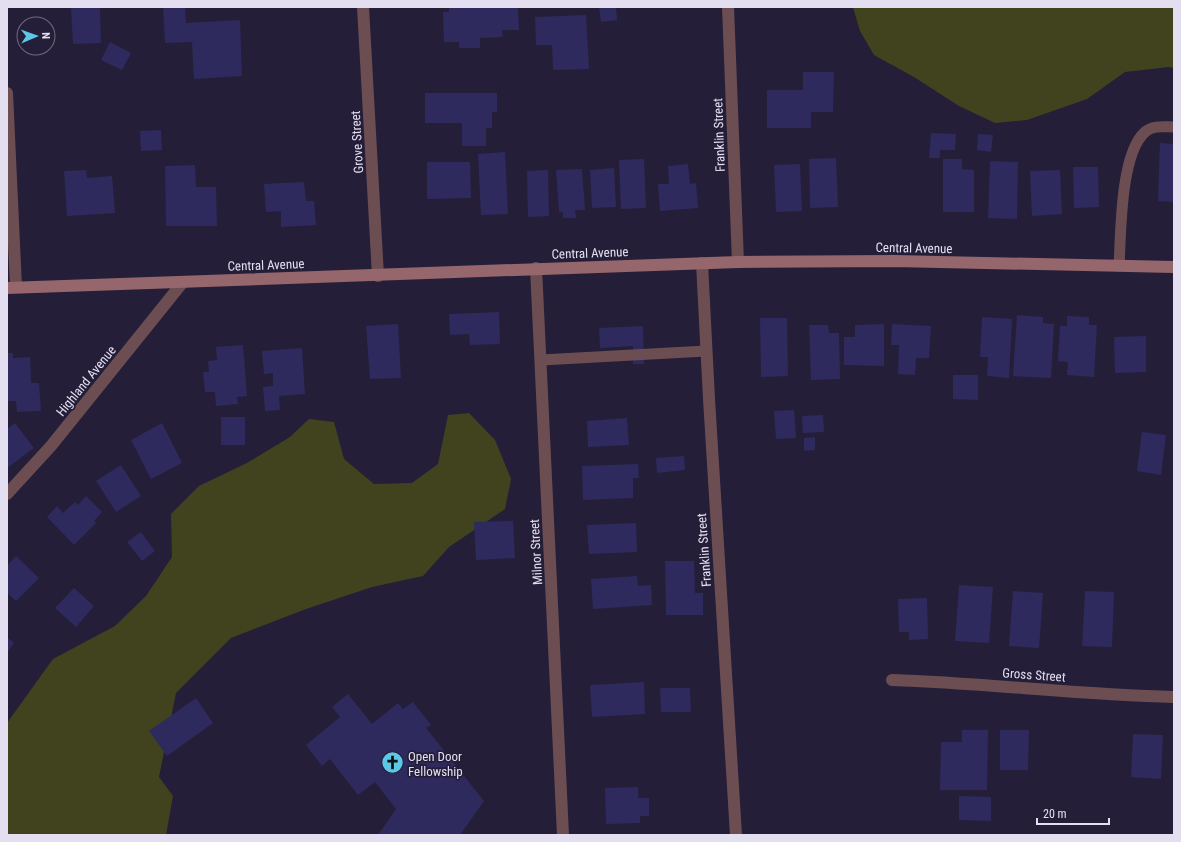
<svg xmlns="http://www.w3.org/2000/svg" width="1181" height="842" font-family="'Roboto Condensed',sans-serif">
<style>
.green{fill:#41431f}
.building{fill:#2e2a5d}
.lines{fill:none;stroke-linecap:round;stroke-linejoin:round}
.lane{stroke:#6c4e52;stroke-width:11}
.street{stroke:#6c4e52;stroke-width:12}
.secondary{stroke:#95666c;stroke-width:12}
.labels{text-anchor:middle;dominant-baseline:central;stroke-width:3.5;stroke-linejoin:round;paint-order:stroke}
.street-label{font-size:13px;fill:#e3dff1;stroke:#251e38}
.poi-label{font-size:13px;fill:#e3dff1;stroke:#251e38;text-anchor:start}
</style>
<rect width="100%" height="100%" fill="#251e38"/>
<path class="green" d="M 853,7 L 1174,7 L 1174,68 L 1169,67 L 1125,72 L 1087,99 L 1027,120 L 995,123 L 959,106 L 914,77 L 874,55 L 860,31 Z
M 469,413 L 495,440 L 511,479 L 505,509 L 449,547 L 423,576 L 372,587 L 306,609 L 231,638 L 176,693 L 159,777 L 173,796 L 166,835 L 7,835 L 7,723 L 53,659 L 115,626 L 146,596 L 172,557 L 171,514 L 199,486 L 247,463 L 290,437 L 309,419 L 334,422 L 344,459 L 374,484 L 412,483 L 438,464 L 448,415 Z"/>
<path class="building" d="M 71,7 L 100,7 L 101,43 L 73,44 Z
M 163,7 L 185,7 L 186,23 L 240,20 L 242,76 L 194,79 L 192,42 L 165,43 Z
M 449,7 L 518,7 L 519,30 L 502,30 L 503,37 L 480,38 L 480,48 L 459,48 L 459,42 L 444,42 L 443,12 L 449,12 Z
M 599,7 L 616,7 L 617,20 L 601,22 Z
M 586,15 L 589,69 L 553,70 L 552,45 L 536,45 L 535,17 Z
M 110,42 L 131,53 L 122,70 L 101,60 Z
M 803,72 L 834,72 L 833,112 L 811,112 L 811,128 L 767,128 L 767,90 L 803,90 Z
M 425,93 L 497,93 L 497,112 L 492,112 L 492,128 L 486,128 L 486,146 L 462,146 L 462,123 L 425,123 Z
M 161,130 L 162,150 L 141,151 L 140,131 Z
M 931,133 L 956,134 L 955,150 L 940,150 L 940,158 L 929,158 Z
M 978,134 L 993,135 L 991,152 L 977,150 Z
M 1160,143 L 1174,144 L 1174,202 L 1158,201 Z
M 505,152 L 508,214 L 481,215 L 478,154 Z
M 836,158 L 838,207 L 810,208 L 809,159 Z
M 644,159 L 646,208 L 621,209 L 619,160 Z
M 943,159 L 962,159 L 962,169 L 974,170 L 974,212 L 943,212 Z
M 990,161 L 1018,162 L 1017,219 L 988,218 Z
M 427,162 L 470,162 L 471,198 L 427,199 Z
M 688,164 L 690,184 L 696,183 L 698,208 L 660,211 L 658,184 L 669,184 L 668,166 Z
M 800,164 L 802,211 L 776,212 L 774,165 Z
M 195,165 L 196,187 L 216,187 L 217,226 L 166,226 L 165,166 Z
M 1073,167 L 1098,167 L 1099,207 L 1074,208 Z
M 614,168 L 616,207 L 592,208 L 590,170 Z
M 582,169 L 585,210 L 575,210 L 576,218 L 563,218 L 563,212 L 559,212 L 556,170 Z
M 86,170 L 87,178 L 112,176 L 115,213 L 67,216 L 64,171 Z
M 548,170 L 549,216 L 528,217 L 527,171 Z
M 1060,170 L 1062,214 L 1032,216 L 1030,171 Z
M 304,182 L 306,201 L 314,201 L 316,225 L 281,227 L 281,211 L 266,212 L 264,184 Z
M 499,312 L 500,344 L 470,345 L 469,334 L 450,335 L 449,314 Z
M 1017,315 L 1043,317 L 1043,323 L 1054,324 L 1051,378 L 1013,376 Z
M 1067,316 L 1089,317 L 1089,325 L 1097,325 L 1094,377 L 1067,375 L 1068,362 L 1058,361 L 1060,326 L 1067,326 Z
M 982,317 L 1012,319 L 1009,378 L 987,376 L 988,357 L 980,357 Z
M 760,318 L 787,318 L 788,376 L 761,377 Z
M 398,324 L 401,378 L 370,379 L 366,326 Z
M 884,324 L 884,366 L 844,365 L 844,337 L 855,337 L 855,325 Z
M 892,324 L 931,326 L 929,358 L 916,358 L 915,375 L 898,374 L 899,345 L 891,345 Z
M 809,325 L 828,325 L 829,333 L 839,333 L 840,379 L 811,380 Z
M 643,326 L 644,364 L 633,364 L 633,346 L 600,348 L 599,328 Z
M 1146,336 L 1146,372 L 1115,373 L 1114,337 Z
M 243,345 L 247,396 L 237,397 L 238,404 L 216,406 L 215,392 L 205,392 L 203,372 L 209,372 L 208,361 L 217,360 L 216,347 Z
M 302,348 L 305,394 L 279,396 L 280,410 L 265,411 L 263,387 L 273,386 L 273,373 L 264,374 L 262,351 Z
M 7,353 L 13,353 L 13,358 L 30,357 L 31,383 L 39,383 L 41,411 L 17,412 L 16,401 L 7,401 Z
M 953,375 L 978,375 L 978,400 L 953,399 Z
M 794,410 L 796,438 L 776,439 L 774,411 Z
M 823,415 L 824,432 L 803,433 L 802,416 Z
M 221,417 L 245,417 L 245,445 L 221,445 Z
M 627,418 L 629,445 L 588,447 L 587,421 Z
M 15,423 L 34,448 L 7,468 L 7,429 Z
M 162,423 L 182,463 L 151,479 L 131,440 Z
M 1142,432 L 1166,435 L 1161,475 L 1137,471 Z
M 815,437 L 815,450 L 804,451 L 804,438 Z
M 684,456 L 685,470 L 657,473 L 656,458 Z
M 638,464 L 639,478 L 633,478 L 633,498 L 583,500 L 582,466 Z
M 121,465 L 141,496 L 116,512 L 96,481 Z
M 86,496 L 102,512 L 94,521 L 96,523 L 74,545 L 47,517 L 57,506 L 63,513 L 75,502 L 78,505 Z
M 513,521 L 515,558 L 476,560 L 474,522 Z
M 636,523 L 637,552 L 589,554 L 587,525 Z
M 141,532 L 155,551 L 142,561 L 127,542 Z
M 16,556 L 39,578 L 16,601 L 7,593 L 7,566 Z
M 665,561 L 694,561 L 695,593 L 703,593 L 703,615 L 666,615 Z
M 637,576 L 638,586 L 651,585 L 652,605 L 593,609 L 591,579 Z
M 959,585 L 993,587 L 989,643 L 955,641 Z
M 74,588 L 94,606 L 76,627 L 55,608 Z
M 1013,591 L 1043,593 L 1039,648 L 1009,646 Z
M 1085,591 L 1114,592 L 1112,647 L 1082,646 Z
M 927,598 L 928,639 L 909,640 L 909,632 L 899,632 L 898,599 Z
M 7,637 L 14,643 L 7,653 Z
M 644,682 L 645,714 L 592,717 L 590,685 Z
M 660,688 L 690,688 L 691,712 L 661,712 Z
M 348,694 L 372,724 L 398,703 L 403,709 L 413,702 L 431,725 L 426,728 L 484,801 L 460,835 L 378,835 L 396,809 L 375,782 L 358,795 L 330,759 L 322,766 L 306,745 L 340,717 L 332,707 Z
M 196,698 L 213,723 L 167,756 L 149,731 Z
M 962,730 L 988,730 L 987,790 L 940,790 L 941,742 L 962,742 Z
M 1000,730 L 1029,730 L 1028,770 L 1000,770 Z
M 1133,734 L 1163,735 L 1161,779 L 1131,777 Z
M 638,787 L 638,798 L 649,798 L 649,816 L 640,816 L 640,823 L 606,824 L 605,788 Z
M 959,796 L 991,797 L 991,821 L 959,820 Z"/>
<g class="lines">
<path class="lane" d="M 1119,266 C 1121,234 1120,154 1145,132 C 1153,125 1164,127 1174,127
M 541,360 L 706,351"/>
<path class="street" d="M 363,7 L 378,276
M 728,7 L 738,262
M 7,93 L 16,287
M 702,263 L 709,399 L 736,835
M 536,268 L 563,835
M 7,494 L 51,446 L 183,282
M 892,680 C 986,683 1080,695 1174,697"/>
<path class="secondary" d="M 7,288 L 738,262 L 895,261 L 1174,267"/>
</g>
<defs>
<symbol id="church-disc" viewBox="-11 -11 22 22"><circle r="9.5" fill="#5cc7e7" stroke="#251e38"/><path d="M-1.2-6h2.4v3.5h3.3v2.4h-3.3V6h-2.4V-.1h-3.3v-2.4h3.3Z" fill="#111"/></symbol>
</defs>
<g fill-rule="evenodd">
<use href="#church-disc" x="380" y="750" width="25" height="25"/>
</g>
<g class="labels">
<g class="street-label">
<text transform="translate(719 135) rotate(-92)">Franklin Street</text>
<text transform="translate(357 142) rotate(-93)">Grove Street</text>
<text transform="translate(914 248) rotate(1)">Central Avenue</text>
<text transform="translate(590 253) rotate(-2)">Central Avenue</text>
<text transform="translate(266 265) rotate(-2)">Central Avenue</text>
<text transform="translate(86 381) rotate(-51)">Highland Avenue</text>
<text transform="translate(704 550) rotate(-94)">Franklin Street</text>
<text transform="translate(536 552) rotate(-93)">Milnor Street</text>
<text transform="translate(1034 675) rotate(4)">Gross Street</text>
</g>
<g class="poi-label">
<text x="408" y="756">Open Door<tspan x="408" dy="15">Fellowship</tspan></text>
</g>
</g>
<rect width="1181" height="842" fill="none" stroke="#e3dff1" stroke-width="16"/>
<g transform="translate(36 36) rotate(88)"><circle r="19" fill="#251e38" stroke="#716b82"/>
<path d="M0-3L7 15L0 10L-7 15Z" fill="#5cc7e7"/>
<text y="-6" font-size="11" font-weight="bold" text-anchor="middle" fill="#e3dff1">N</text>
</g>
<path d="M1037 818v6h72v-6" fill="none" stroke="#e3dff1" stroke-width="2"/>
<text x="1043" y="818" font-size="12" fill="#e3dff1" stroke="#251e38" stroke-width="3" paint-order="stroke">20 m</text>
</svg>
